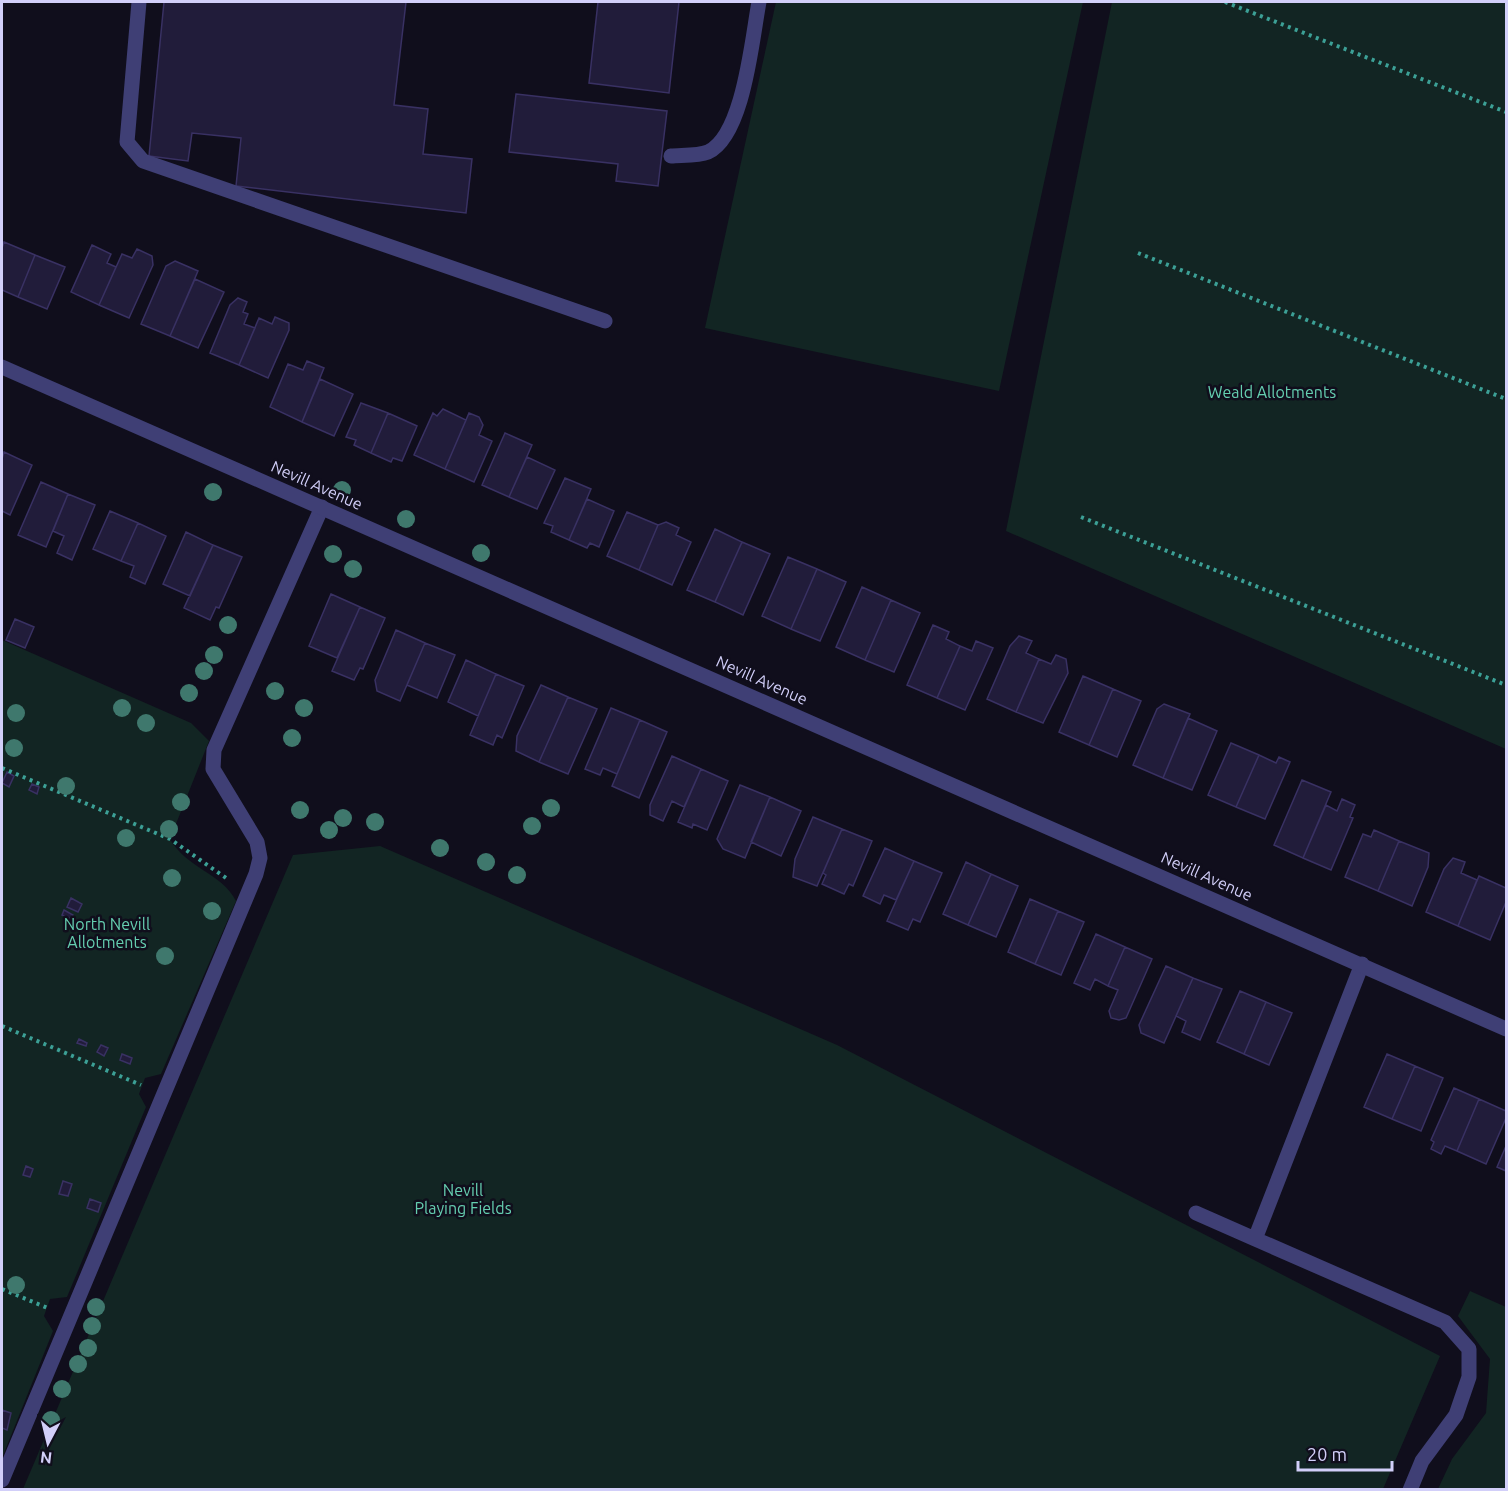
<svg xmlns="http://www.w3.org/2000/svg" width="1508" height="1491" font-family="Ubuntu,sans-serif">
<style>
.green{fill:#122523}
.building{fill:#211c3a;stroke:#393163;stroke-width:1.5}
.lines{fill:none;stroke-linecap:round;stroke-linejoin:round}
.path{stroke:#3ca096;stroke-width:4;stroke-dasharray:3 4.5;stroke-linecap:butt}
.service{stroke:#3f3f75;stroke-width:15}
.minor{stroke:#3f3f75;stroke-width:15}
.tree{fill:#3f786d}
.labels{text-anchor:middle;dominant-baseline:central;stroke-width:5;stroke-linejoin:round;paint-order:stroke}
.park-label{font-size:16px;fill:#65ceb0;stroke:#100e1c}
.street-label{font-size:16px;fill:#d2cff9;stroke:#100e1c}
</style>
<rect width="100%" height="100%" fill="#100e1c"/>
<path class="green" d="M 776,2 L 1083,2 L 999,391 L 705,328 Z
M 1112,2 L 1506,2 L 1506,749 L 1006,531 Z
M 2,640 L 191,723 L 209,741 L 170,839 C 186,868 222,873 236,901 L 161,1074 L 145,1078 L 139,1094 L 146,1107 L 67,1297 L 50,1299 L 44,1316 L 53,1331 L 2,1458 Z
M 380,846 L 837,1045 L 1440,1356 L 1383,1489 L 23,1489 L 293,855 Z
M 1470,1291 L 1506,1307 L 1506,1489 L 1438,1489 L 1452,1459 L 1486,1413 L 1490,1359 L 1458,1316 Z"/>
<path class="building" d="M 164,2 L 406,2 L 394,105 L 428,109 L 423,154 L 472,159 L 466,213 L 236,186 L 241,138 L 192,133 L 188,161 L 149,156 Z
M 598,2 L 679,2 L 669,93 L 589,83 Z
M 516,94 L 667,111 L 658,186 L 616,181 L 618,164 L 509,152 Z
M 4,242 L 35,255 L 18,297 L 2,290 L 2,248 Z
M 92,245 L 111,254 L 107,263 L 116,267 L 99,305 L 71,292 Z
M 137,249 L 152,256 L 153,265 L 129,318 L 99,305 L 122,254 L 132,258 Z
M 35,255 L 65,267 L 47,309 L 18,297 Z
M 175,261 L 198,271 L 170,336 L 141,324 L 166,266 Z
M 195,279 L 224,292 L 198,348 L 170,336 Z
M 238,298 L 247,302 L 243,312 L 248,314 L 244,324 L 255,328 L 239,365 L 210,353 L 230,305 Z
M 275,317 L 289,323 L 289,330 L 268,378 L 239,365 L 259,318 L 272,324 Z
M 307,361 L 324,368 L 302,422 L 270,407 L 288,364 L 303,370 Z
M 320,379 L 353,394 L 334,436 L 302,422 Z
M 361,403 L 388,413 L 371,453 L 354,445 L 356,440 L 346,437 Z
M 443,409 L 466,420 L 445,469 L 414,455 L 433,413 L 437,416 Z
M 388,413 L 417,426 L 402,461 L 393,458 L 391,462 L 371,453 Z
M 469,413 L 479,417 L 483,425 L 479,435 L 492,441 L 474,482 L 445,469 Z
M 505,433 L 532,445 L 509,497 L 482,485 Z
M 4,452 L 32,465 L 10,515 L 2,511 L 2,459 Z
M 527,457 L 555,470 L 537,509 L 509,497 Z
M 565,478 L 591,489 L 569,540 L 551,532 L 553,526 L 544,523 Z
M 41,482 L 68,494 L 46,547 L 18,535 Z
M 68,494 L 95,505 L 72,560 L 57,553 L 64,536 L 53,531 Z
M 587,499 L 614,511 L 599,547 L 590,543 L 587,548 L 569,540 Z
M 110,511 L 138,523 L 121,561 L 93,549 Z
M 627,512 L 658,525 L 639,570 L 607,556 Z
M 666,522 L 679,528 L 676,535 L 691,542 L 672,585 L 639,570 L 658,525 Z
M 138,523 L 166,536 L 145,584 L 130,577 L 134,566 L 121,561 Z
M 715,529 L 742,542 L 715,602 L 687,590 Z
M 186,532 L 213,545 L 190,596 L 163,584 Z
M 742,542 L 770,554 L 743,615 L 715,602 Z
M 213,545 L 242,557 L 219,608 L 216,607 L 210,620 L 184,608 Z
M 788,557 L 817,569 L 791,629 L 762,616 Z
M 817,569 L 846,582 L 820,641 L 791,629 Z
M 862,587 L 891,600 L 865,660 L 836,647 Z
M 331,594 L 360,607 L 337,658 L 309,646 Z
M 891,600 L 920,613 L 894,672 L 865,660 Z
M 360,607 L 385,618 L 363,669 L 360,668 L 354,680 L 332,671 Z
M 15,619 L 34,627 L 25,648 L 6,640 Z
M 933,625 L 949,632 L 946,639 L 960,646 L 937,698 L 907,685 Z
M 396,630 L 425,643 L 400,701 L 377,691 L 375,680 Z
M 1019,636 L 1032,641 L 1026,653 L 1039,659 L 1016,712 L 987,699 L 1010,646 Z
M 976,641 L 993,648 L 965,710 L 937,698 L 960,646 L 972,651 Z
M 425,643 L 455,655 L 437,698 L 407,685 Z
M 1056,655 L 1066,659 L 1068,673 L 1043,723 L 1016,712 L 1039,659 L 1051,664 Z
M 466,660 L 496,674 L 478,716 L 448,702 Z
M 496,674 L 524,686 L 502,738 L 497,735 L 493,745 L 470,735 Z
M 1083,676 L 1113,689 L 1089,745 L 1059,732 Z
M 541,685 L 568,697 L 539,762 L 516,751 L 517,736 Z
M 1113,689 L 1141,701 L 1117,757 L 1089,745 Z
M 568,697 L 597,709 L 568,774 L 539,762 Z
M 1164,704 L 1190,714 L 1163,778 L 1133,765 L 1157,709 Z
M 611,708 L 640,720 L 617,774 L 603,768 L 600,775 L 585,769 Z
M 1188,718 L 1217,731 L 1192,790 L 1163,778 Z
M 640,720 L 667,732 L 639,798 L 612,786 Z
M 1231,743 L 1259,755 L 1236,807 L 1208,795 Z
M 1259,755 L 1276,763 L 1279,757 L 1290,762 L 1265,819 L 1236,807 Z
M 672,756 L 701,769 L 684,807 L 672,801 L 663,821 L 650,815 L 650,805 Z
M 701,769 L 728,781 L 707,830 L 693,824 L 692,828 L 678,822 Z
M 7,772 L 14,776 L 9,787 L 2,783 Z
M 1302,780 L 1331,792 L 1303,858 L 1274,845 Z
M 32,784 L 39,787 L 37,794 L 29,790 Z
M 740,785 L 770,797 L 745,858 L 723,849 L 717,839 Z
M 770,797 L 801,811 L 781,856 L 751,842 Z
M 1342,799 L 1355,805 L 1350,817 L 1353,818 L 1331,870 L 1303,858 L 1326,805 L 1337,811 Z
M 813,817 L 842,829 L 817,886 L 793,877 L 795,859 Z
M 842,829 L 872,841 L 853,886 L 849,884 L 844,894 L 822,884 L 826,875 L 823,873 Z
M 1374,830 L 1399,841 L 1378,891 L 1345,877 L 1363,834 L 1371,837 Z
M 1399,841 L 1429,853 L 1428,867 L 1412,906 L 1378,891 Z
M 885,848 L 914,861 L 896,900 L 884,895 L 880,904 L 863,896 Z
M 1453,858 L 1465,862 L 1461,873 L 1477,880 L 1458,926 L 1426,912 L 1444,869 Z
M 914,861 L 942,873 L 920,922 L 913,919 L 908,930 L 887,921 Z
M 966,862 L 991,874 L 968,925 L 943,914 Z
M 991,874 L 1018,886 L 996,937 L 968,925 Z
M 1479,876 L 1506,888 L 1506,902 L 1490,940 L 1458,926 Z
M 71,898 L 82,904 L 78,912 L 67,907 Z
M 1030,899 L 1058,911 L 1035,964 L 1008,952 Z
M 64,910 L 73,915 L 71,919 L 62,915 Z
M 1058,911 L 1084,922 L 1061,975 L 1035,964 Z
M 1096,934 L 1125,947 L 1108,986 L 1095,979 L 1090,990 L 1074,983 Z
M 1125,947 L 1152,959 L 1126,1018 L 1119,1020 L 1111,1018 L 1109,1011 L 1118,990 L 1108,986 Z
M 1166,966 L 1193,978 L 1164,1043 L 1141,1033 L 1139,1025 Z
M 1193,978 L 1222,989 L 1200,1040 L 1182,1032 L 1186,1021 L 1176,1016 Z
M 1240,991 L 1266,1002 L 1244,1054 L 1217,1042 Z
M 1266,1002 L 1292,1013 L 1269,1065 L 1244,1054 Z
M 79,1039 L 87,1043 L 86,1046 L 77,1043 Z
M 101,1045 L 108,1048 L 104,1056 L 97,1052 Z
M 122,1054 L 132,1058 L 130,1064 L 120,1060 Z
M 1387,1054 L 1415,1066 L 1392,1119 L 1364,1107 Z
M 1415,1066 L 1443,1078 L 1421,1131 L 1392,1119 Z
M 1454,1088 L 1479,1099 L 1457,1151 L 1445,1146 L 1441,1154 L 1431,1149 L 1434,1142 L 1431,1140 Z
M 1479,1099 L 1506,1111 L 1506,1118 L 1486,1164 L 1457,1151 Z
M 1506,1146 L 1506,1171 L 1497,1167 Z
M 26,1166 L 33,1169 L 30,1177 L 23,1175 Z
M 63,1181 L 72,1184 L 68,1196 L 59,1194 Z
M 90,1199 L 101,1203 L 98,1212 L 87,1208 Z
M 2,1410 L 11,1413 L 7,1430 L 2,1428 Z"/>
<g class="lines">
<path class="path" d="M 1225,2 L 1506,112
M 1138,253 L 1506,399
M 1081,517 L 1506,685
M 2,768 L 170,839 L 229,880
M 2,1026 L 141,1085
M 2,1289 L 50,1309"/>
<path class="service" d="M 139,2 L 127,142 L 143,161 L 605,321
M 671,156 C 681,155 698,156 708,152 C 744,135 752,38 759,2
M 1362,964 L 1255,1239 L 1445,1322 L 1469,1349 L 1469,1377 L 1456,1415 L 1422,1461 L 1410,1490
M 1196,1213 L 1255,1239
M 2,1480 L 256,874 L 260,858 L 257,842 L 213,769 L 214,750 L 322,507"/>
<path class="minor" d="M 2,367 L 1506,1029"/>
</g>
<g class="tree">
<circle cx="342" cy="490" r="9"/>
<circle cx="213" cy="492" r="9"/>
<circle cx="406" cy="519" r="9"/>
<circle cx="481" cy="553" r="9"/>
<circle cx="333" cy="554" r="9"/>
<circle cx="353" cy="569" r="9"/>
<circle cx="228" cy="625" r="9"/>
<circle cx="214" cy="655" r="9"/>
<circle cx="204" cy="671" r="9"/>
<circle cx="275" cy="691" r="9"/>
<circle cx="189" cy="693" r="9"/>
<circle cx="122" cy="708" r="9"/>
<circle cx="304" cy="708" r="9"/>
<circle cx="16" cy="713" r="9"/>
<circle cx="146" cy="723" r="9"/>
<circle cx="292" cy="738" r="9"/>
<circle cx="14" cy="748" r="9"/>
<circle cx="66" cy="786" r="9"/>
<circle cx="181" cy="802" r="9"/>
<circle cx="551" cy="808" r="9"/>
<circle cx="300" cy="810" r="9"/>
<circle cx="343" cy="818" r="9"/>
<circle cx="375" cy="822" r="9"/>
<circle cx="532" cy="826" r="9"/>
<circle cx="169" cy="829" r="9"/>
<circle cx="329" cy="830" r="9"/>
<circle cx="126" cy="838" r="9"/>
<circle cx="440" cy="848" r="9"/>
<circle cx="486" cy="862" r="9"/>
<circle cx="517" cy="875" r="9"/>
<circle cx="172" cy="878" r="9"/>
<circle cx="212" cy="911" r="9"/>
<circle cx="165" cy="956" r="9"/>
<circle cx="16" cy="1285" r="9"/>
<circle cx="96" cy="1307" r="9"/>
<circle cx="92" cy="1326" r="9"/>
<circle cx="88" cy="1348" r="9"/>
<circle cx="78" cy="1364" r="9"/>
<circle cx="62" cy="1389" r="9"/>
<circle cx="51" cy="1420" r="9"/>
</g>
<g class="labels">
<g class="park-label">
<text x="1272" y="392">Weald Allotments</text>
<text x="107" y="924">North Nevill<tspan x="107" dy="18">Allotments</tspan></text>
<text x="463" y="1190">Nevill<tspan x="463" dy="18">Playing Fields</tspan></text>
</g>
<g class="street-label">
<text transform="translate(317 485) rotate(24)">Nevill Avenue</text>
<text transform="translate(762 680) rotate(24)">Nevill Avenue</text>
<text transform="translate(1207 876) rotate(24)">Nevill Avenue</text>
</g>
</g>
<rect width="1508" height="1491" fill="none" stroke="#d2cff9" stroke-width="6"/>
<g transform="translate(48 1443) rotate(187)" stroke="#100e1c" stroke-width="4.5" paint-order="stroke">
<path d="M0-4.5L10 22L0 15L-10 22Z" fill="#d2cff9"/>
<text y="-9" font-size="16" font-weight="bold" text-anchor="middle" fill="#d2cff9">N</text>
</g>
<path d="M1298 1461v9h94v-9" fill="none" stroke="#d2cff9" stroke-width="3"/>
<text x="1307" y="1461" font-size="18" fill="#d2cff9" stroke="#100e1c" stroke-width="4.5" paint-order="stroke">20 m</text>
</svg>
